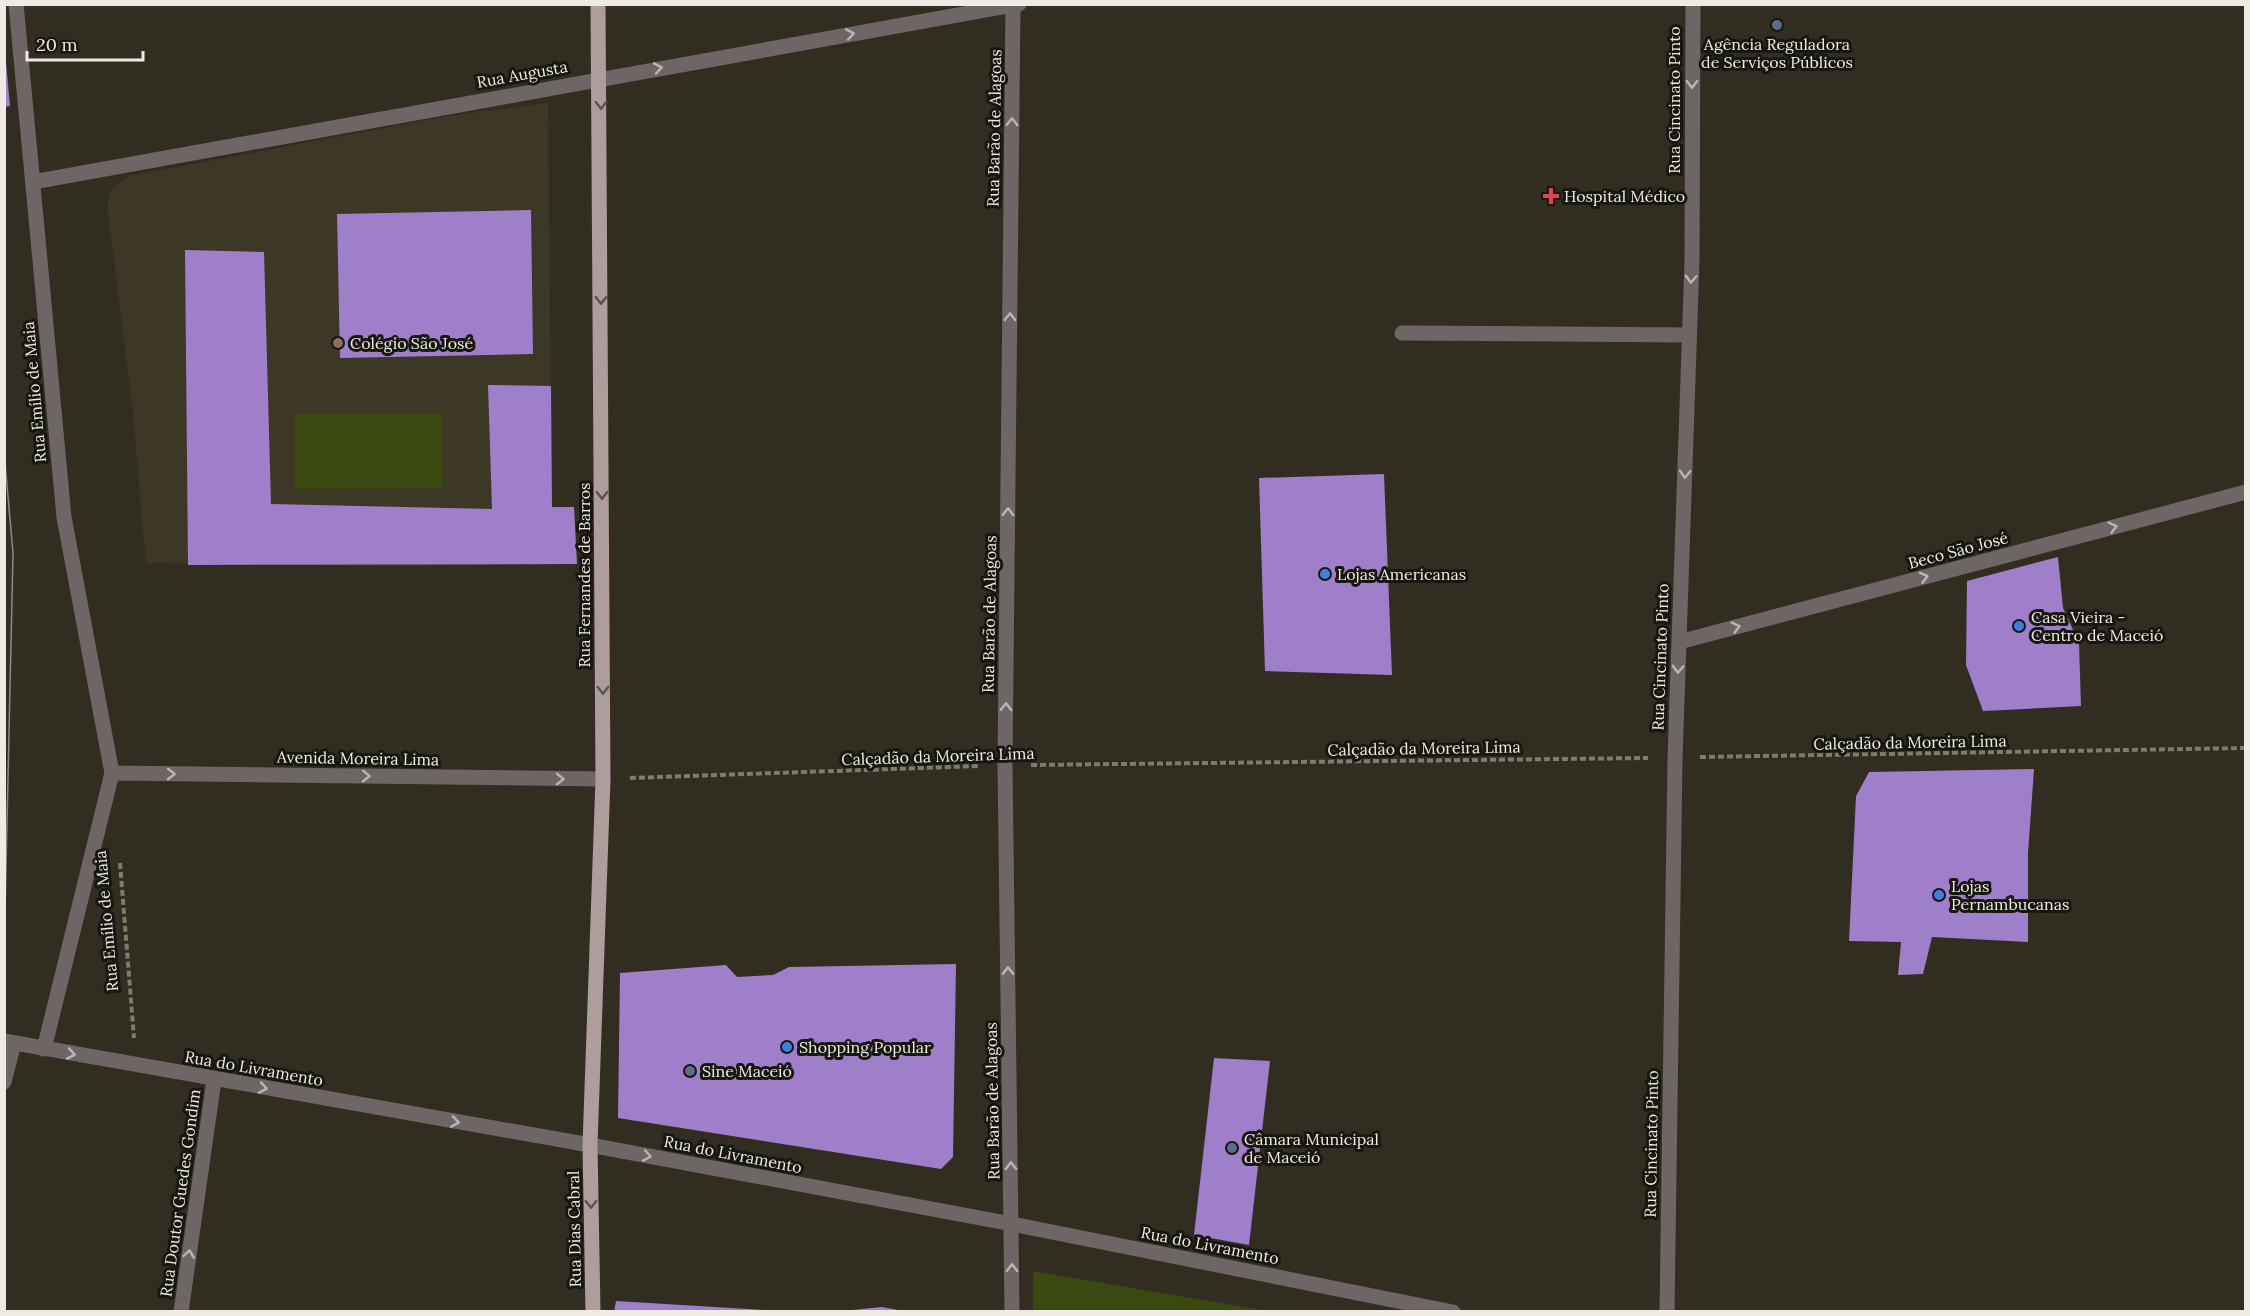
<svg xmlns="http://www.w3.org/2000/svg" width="2250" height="1316" font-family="Lora,serif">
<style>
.built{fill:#3d3825}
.green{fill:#394910}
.building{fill:#9f7fc9}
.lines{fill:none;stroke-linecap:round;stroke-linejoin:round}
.path{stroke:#7e7c71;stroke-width:4;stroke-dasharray:6 3;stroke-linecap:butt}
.minor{stroke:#6e6665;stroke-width:15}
.major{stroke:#ad9d9c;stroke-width:15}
.tram{stroke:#8c8a7f;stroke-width:1.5}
.oneway{stroke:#bab6b1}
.oneway2{stroke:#5a534f}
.service-dot{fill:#5c6f8a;stroke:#171610;stroke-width:2}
.health-dot{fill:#e0444e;stroke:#171610;stroke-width:2}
.education-dot{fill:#8d6e63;stroke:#171610;stroke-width:2}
.shop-dot{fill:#3f7fe0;stroke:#171610;stroke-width:2}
.labels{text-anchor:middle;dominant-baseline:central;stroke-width:6;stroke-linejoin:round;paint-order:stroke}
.poi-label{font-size:16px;fill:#edebe3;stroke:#171610;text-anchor:start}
.street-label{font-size:16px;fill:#edebe3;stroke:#171610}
</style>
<rect width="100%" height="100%" fill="#312e21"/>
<path class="built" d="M 548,103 L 552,507 L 574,507 L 577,564 L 393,566 L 146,563 L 133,414 L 108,211 L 108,197 L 113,187 L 129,176 L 182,166 L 449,116 Z"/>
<path class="green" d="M 295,414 L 442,414 L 443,488 L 295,489 Z
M 1033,1271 L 1267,1311 L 1033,1311 Z"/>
<path class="building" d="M 6,62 L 10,106 L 4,107 L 4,63 Z
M 531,210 L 533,354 L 340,358 L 337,214 Z
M 185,250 L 264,252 L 271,504 L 492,509 L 488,385 L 551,386 L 552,507 L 574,507 L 577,564 L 188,565 Z
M 1384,474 L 1392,675 L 1265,671 L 1259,478 Z
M 2058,557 L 2063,608 L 2079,643 L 2081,706 L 1983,711 L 1966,665 L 1967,581 Z
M 2034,769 L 2028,853 L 2028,942 L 1932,937 L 1923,974 L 1898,975 L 1901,942 L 1849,941 L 1856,796 L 1869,772 Z
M 956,964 L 953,1157 L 941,1169 L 618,1118 L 620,973 L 726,965 L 737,977 L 773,975 L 789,967 Z
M 1214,1058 L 1270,1061 L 1249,1245 L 1194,1235 Z
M 616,1301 L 765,1310 L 765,1312 L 614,1312 Z
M 882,1307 L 909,1312 L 852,1312 L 852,1310 Z"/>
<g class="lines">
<path class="path" d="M 1700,757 L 2246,748
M 1031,765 L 1648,758
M 630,778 L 979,766
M 120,863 L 134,1038"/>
<path class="minor" d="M 16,4 L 64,517 L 112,773 L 44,1049
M 33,182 L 1019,4
M 1402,333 L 1689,335
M 1679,642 L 2246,492
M 112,773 L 603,779
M 4,1041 L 590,1145 L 1012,1224 L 1453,1312
M 4,1082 L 14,1043
M 181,1312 L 214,1080
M 1012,1312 L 1005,765 L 1013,4
M 1667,1312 L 1675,758 L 1692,261 L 1693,4"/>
<path class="major" d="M 593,1312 L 590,1145 L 603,779 L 598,4"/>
<path class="tram" d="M 4,451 L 13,553 L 4,958"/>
</g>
<defs><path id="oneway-chevron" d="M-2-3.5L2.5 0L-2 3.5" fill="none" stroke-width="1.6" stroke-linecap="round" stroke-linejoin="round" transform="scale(1.5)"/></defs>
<g class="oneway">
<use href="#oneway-chevron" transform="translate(850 34) rotate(-10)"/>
<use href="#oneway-chevron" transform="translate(658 68) rotate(-10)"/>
<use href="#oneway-chevron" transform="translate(1692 84) rotate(90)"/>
<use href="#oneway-chevron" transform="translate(1012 122) rotate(-89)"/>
<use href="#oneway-chevron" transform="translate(1691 279) rotate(92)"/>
<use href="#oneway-chevron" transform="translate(1010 317) rotate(-89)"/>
<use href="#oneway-chevron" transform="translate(1685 474) rotate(92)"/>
<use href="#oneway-chevron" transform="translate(1008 512) rotate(-89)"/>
<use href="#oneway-chevron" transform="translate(2113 527) rotate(-15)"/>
<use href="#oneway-chevron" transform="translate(1924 577) rotate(-15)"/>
<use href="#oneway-chevron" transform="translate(1736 627) rotate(-15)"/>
<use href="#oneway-chevron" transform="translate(1678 669) rotate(92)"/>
<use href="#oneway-chevron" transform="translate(1006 707) rotate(-89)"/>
<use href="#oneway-chevron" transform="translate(171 774) rotate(1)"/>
<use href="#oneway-chevron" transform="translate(366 776) rotate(1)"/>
<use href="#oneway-chevron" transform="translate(560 779) rotate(1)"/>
<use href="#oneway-chevron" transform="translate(1008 971) rotate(-91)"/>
<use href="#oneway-chevron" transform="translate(71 1054) rotate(10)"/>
<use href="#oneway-chevron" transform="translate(263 1088) rotate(10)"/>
<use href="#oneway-chevron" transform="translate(455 1122) rotate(10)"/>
<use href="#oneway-chevron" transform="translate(647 1156) rotate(11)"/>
<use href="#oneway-chevron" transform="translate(1011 1166) rotate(-91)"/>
<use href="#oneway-chevron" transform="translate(189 1254) rotate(-82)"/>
<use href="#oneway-chevron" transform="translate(1012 1268) rotate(-90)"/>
</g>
<g class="oneway2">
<use href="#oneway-chevron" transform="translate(601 105) rotate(90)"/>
<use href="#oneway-chevron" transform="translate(601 300) rotate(90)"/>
<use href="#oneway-chevron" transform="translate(602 495) rotate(90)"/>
<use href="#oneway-chevron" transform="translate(603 690) rotate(90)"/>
<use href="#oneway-chevron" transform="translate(591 1204) rotate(89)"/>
</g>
<g class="service-dot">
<circle cx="1777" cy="25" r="6"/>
<circle cx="690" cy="1071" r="6"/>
<circle cx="1232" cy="1148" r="6"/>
</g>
<path class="health-dot" d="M1548 187h6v6h6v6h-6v6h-6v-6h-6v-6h6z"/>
<circle class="education-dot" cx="338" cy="343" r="6"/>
<g class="shop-dot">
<circle cx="1325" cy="574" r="6"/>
<circle cx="2019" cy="626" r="6"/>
<circle cx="1939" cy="895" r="6"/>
<circle cx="787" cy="1047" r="6"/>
</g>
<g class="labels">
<g class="poi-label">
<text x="1777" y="44" text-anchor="middle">Agência Reguladora<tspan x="1777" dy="18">de Serviços Públicos</tspan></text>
<text x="1564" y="196">Hospital Médico</text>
<text x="350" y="343">Colégio São José</text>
<text x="1337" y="574">Lojas Americanas</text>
<text x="2031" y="617">Casa Vieira -<tspan x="2031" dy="18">Centro de Maceió</tspan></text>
<text x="1951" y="886">Lojas<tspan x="1951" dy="18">Pernambucanas</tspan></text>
<text x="799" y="1047">Shopping Popular</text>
<text x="702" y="1071">Sine Maceió</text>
<text x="1244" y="1139">Câmara Municipal<tspan x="1244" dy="18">de Maceió</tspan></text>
</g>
<g class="street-label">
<text transform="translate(522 74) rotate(-10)">Rua Augusta</text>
<text transform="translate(1674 100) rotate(-90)">Rua Cincinato Pinto</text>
<text transform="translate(994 128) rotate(-89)">Rua Barão de Alagoas</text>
<text transform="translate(34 392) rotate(-95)">Rua Emílio de Maia</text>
<text transform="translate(1958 550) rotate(-15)">Beco São José</text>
<text transform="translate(584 575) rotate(-90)">Rua Fernandes de Barros</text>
<text transform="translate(989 614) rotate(-89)">Rua Barão de Alagoas</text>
<text transform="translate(1660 657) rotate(-88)">Rua Cincinato Pinto</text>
<text transform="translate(1910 742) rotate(-1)">Calçadão da Moreira Lima</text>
<text transform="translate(1424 748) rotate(-1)">Calçadão da Moreira Lima</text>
<text transform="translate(938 756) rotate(-2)">Calçadão da Moreira Lima</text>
<text transform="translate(358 758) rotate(1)">Avenida Moreira Lima</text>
<text transform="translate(106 921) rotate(-95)">Rua Emílio de Maia</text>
<text transform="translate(254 1068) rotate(10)">Rua do Livramento</text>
<text transform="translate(992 1101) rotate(-91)">Rua Barão de Alagoas</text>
<text transform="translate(1651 1144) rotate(-89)">Rua Cincinato Pinto</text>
<text transform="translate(733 1154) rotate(11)">Rua do Livramento</text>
<text transform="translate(180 1193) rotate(-82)">Rua Doutor Guedes Gondim</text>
<text transform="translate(574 1229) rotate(-91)">Rua Dias Cabral</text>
<text transform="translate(1210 1245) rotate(11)">Rua do Livramento</text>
</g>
</g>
<rect width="2250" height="1316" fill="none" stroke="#edebe3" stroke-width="12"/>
<path d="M27 51v9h116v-9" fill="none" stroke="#edebe3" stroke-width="3"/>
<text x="36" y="51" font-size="18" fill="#edebe3" stroke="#171610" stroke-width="4.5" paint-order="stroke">20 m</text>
</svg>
